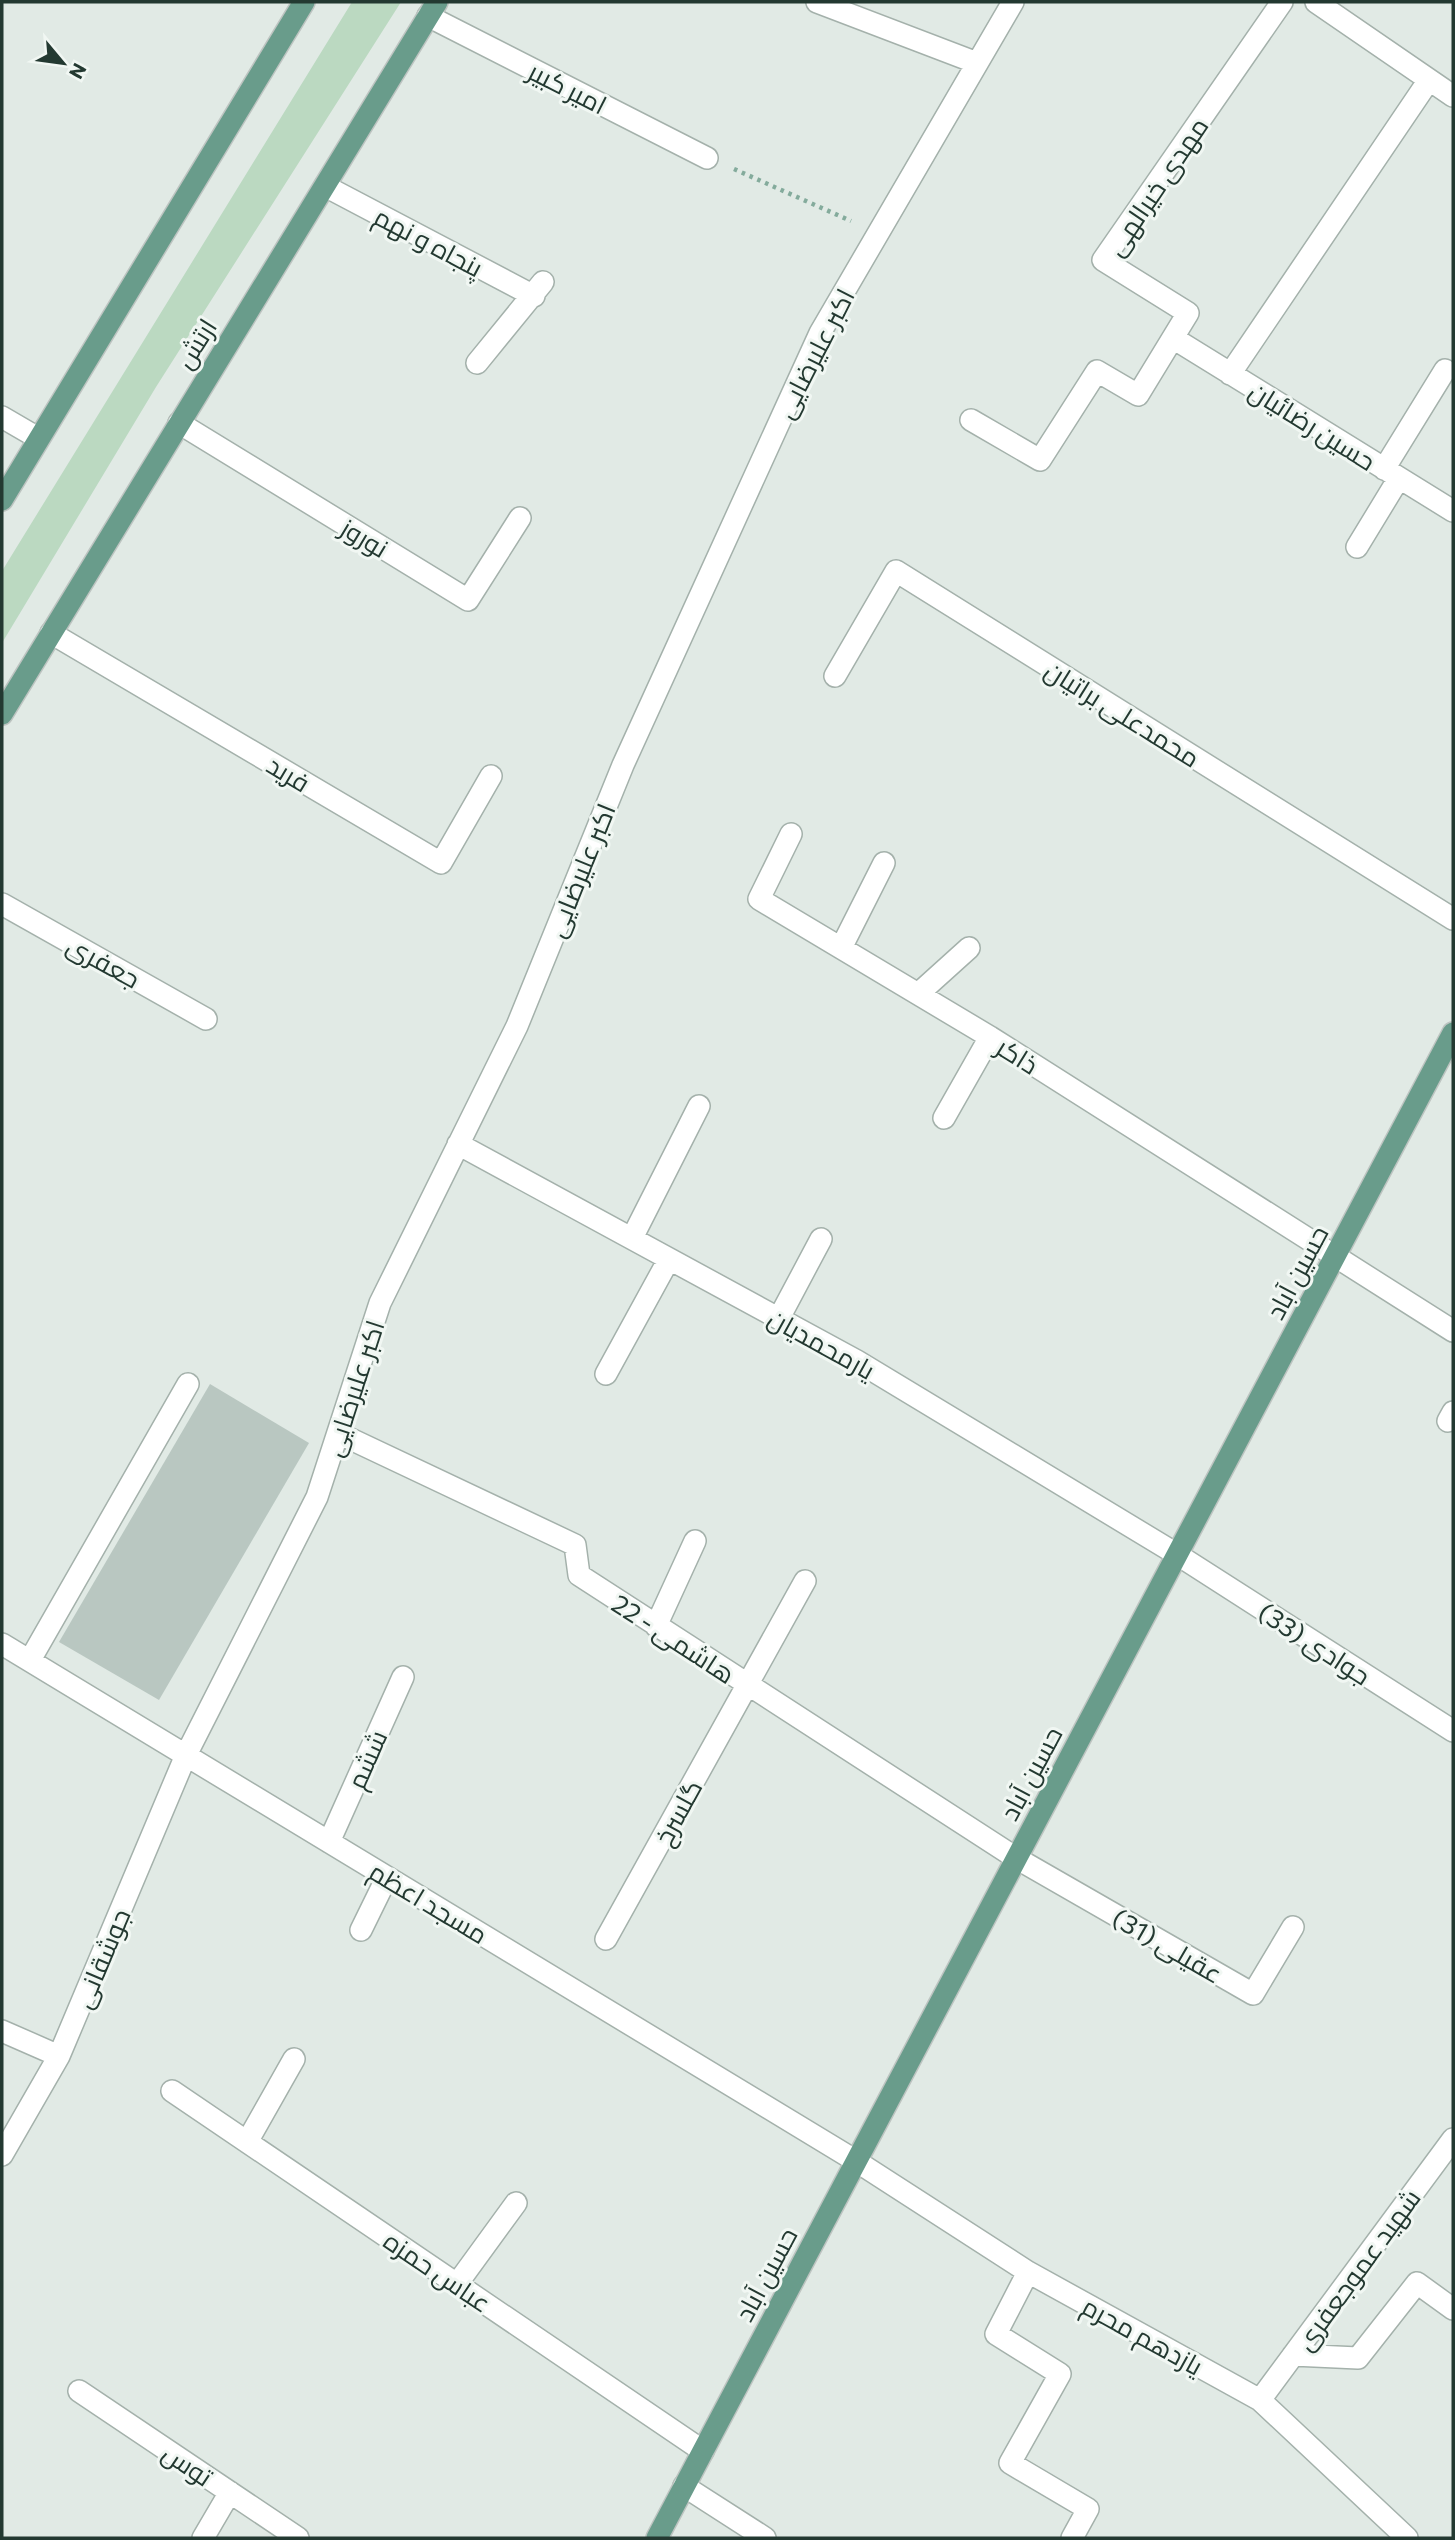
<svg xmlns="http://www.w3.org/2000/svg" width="1455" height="2540" font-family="Commissioner,Cairo,sans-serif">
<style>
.green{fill:#bbd9c1}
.building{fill:#b9c7c1}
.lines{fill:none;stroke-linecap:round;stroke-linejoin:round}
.minor-casing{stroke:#a4b1ab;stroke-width:24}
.major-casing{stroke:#bdc4c1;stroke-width:24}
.path{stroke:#84ab9c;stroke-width:4.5;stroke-dasharray:3.5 5;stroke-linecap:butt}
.minor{stroke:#fff;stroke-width:21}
.major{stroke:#699c8b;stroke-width:21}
.labels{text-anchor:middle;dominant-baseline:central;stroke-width:6;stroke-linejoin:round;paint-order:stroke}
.street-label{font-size:26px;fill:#233931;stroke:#f1f7f3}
</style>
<rect width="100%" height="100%" fill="#e1eae5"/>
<path class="green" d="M 352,2 L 401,2 L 156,387 L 2,643 L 2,571 Z"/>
<path class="building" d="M 210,1384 L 309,1443 L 159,1700 L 59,1642 Z"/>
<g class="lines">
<defs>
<path id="minor" d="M 817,2 L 977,63
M 1316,2 L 1453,96
M 428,16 L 707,158
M 325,186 L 534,296
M 1173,338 L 1453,511
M 477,363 L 543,282
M 1230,374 L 1429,80
M 2,417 L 38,438
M 971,420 L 1040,460 L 1097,371 L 1138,395 L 1188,313 L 1103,260 L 1282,2
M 179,423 L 468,600 L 520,518
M 1384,469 L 1445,370
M 1357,547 L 1399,478
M 51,633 L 441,863 L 491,776
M 835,676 L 896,571 L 1453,919
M 791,834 L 759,899 L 990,1037 L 1453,1331
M 2,904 L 206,1019
M 841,948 L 884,863
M 918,994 L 969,948
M 944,1118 L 990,1037
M 458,1144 L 857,1361 L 1178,1555 L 1453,1731
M 632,1238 L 699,1106
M 779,1318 L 821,1239
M 606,1374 L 669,1259
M 1448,1421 L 1453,1412
M 338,1433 L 575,1545 L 579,1575 L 1016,1858 L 1253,1994 L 1293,1927
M 656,1626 L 695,1541
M 2,1644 L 856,2161 L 1028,2272 L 1260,2400 L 1407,2538
M 30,1660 L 188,1384
M 329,1842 L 403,1677
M 361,1930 L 387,1877
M 606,1939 L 805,1581
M 2,2031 L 59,2056
M 172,2091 L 703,2451
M 247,2142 L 294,2059
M 2,2155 L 59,2056 L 186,1755 L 317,1497 L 380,1303 L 517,1026 L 623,765 L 820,333 L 1013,2
M 1028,2272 L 996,2334 L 1060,2374 L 1010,2463 L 1088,2509 L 1072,2538
M 457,2284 L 516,2203
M 1293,2355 L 1358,2358 L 1417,2283 L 1453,2309
M 79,2391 L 298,2538
M 1260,2400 L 1453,2139
M 684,2486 L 765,2538
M 203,2538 L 230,2492"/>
<path id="major" d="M 2,500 L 304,2
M 2,714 L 437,2
M 657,2538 L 1453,1033"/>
</defs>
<use href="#minor" class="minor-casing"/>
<use href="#major" class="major-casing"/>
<path class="path" d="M 734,169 L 851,221"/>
<use href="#minor" class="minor"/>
<use href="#major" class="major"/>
</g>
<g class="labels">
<g class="street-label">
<text transform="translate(568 87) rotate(27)">امیر کبیر</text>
<text transform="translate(1156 186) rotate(-56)">مهدی خیرالهی</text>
<text transform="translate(429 241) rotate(28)">پنجاه و نهم</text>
<text transform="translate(195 343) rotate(-58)">ارتش</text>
<text transform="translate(814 353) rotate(-63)">اکبر علیرضایی</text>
<text transform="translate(1313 425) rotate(32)">حسین رضائیان</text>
<text transform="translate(365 537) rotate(31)">نوروز</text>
<text transform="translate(1123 713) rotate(32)">محمدعلی براتیان</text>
<text transform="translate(289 773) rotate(31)">فرید</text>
<text transform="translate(580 870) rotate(-68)">اکبر علیرضایی</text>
<text transform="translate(104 961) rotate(29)">جعفری</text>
<text transform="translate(1018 1055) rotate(32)">ذاکر</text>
<text transform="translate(1296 1272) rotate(-62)">حسین آباد</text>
<text transform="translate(822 1343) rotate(29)">یارمحمدیان</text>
<text transform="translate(353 1388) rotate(-72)">اکبر علیرضایی</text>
<text transform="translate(674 1638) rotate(33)">هاشمی - 22</text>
<text transform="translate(1315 1643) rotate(33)">جوادی (33)</text>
<text transform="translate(366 1759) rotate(-66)">ششم</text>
<text transform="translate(1030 1773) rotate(-62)">حسین آباد</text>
<text transform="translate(677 1812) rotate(-61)">گلسرخ</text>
<text transform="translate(429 1902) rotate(31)">مسجد اعظم</text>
<text transform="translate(1168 1945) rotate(30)">عقیلی (31)</text>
<text transform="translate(101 1958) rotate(-67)">جوشقانی</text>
<text transform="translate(1357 2269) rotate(-54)">شهید عموجعفری</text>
<text transform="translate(438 2271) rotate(34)">عباس حمزه</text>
<text transform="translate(765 2274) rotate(-62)">حسین آباد</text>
<text transform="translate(1143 2335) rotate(29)">یازدهم محرم</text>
<text transform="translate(188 2464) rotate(34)">توس</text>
</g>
</g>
<rect width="1455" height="2540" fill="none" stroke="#233931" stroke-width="7"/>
<g transform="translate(63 63) rotate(119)" stroke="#f1f7f3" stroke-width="5" paint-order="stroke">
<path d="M0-5L12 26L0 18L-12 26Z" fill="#233931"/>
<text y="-10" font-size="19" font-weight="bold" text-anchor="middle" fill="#233931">N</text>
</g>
</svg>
